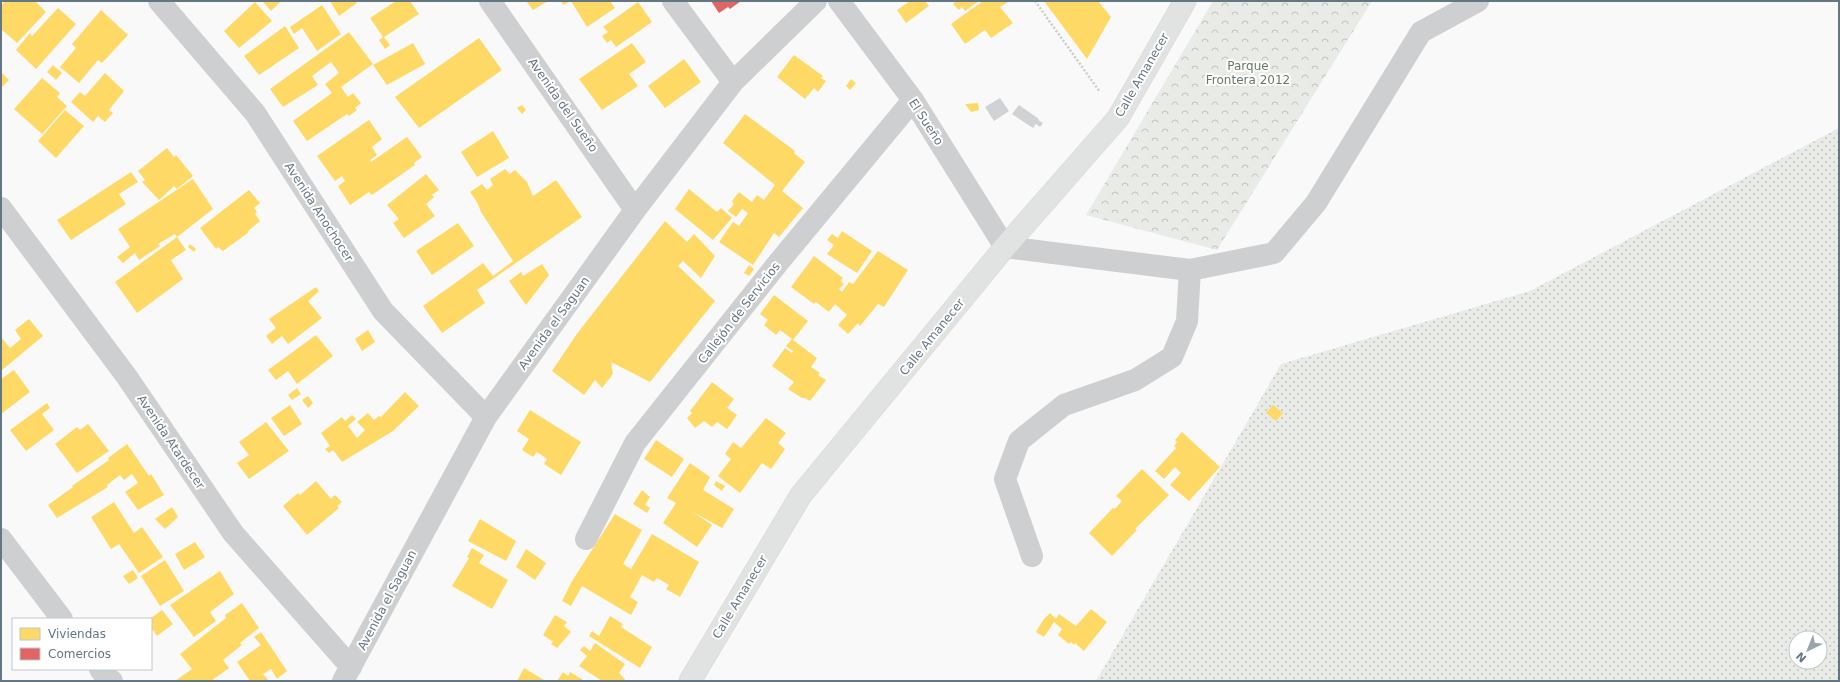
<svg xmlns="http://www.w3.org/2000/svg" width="1840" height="682" font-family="'DejaVu Sans',sans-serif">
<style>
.grass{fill:url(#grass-dots);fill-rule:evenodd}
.forest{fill:url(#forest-crowns)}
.homes{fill:#ffd966}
.shops{fill:#e06666}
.building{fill:#d0d2d3}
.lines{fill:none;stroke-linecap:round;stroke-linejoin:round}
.major-casing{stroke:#d5d6d7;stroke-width:23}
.path{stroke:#cbcccd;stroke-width:2.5;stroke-dasharray:2 2;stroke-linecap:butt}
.minor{stroke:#cecfd0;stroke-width:22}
.major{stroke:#e1e2e2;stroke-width:22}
.labels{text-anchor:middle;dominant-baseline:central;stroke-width:4;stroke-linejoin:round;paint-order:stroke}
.park-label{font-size:12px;fill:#687a64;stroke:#fff}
.street-label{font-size:12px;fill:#657683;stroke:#fff}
</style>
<defs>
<pattern id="grass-dots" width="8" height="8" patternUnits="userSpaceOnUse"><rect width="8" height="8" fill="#e8ebe6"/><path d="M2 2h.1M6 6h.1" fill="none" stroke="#c0c3c0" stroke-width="1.8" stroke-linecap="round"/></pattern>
<pattern id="forest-crowns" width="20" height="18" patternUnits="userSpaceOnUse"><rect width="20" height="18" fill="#e8ebe6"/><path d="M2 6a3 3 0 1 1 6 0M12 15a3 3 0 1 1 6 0" fill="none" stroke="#c0c3c0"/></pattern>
</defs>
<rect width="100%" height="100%" fill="#f9f9f9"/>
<path class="grass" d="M 1839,128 L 1839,681 L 1096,681 L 1281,364 L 1530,291 ZM 1796,638 L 1820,638 L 1820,662 L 1796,662 Z"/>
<path class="forest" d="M 1213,1 L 1372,1 L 1217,250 L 1086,215 Z"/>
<path class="homes" d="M 5,1 L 35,1 L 46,12 L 17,43 L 1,29 L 1,6 Z
M 264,1 L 279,1 L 280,2 L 271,11 L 263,2 Z
M 330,1 L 355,1 L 357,3 L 339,16 Z
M 396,1 L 410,1 L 419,14 L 384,37 L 390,45 L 385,49 L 379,40 L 383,37 L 370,18 Z
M 526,1 L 548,1 L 533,10 Z
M 561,1 L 610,1 L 615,8 L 587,27 L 571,1 L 563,5 Z
M 910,1 L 925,1 L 929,6 L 906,23 L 897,10 Z
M 956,1 L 979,1 L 965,11 L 962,7 L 959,10 L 953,4 Z
M 983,1 L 1007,1 L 1008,2 L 1000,7 L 1013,23 L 991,38 L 985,30 L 965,44 L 951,24 Z
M 1044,1 L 1098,1 L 1111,17 L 1087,59 Z
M 255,2 L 272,21 L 239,48 L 224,31 Z
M 638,2 L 652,22 L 616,47 L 611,40 L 607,43 L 602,36 L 608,32 L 603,27 Z
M 322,5 L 341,34 L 317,51 L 302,28 L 294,34 L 290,27 Z
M 58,8 L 76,24 L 36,69 L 16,50 L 30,33 L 32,36 Z
M 101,10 L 128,35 L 102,63 L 98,60 L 79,83 L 60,67 L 76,48 L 72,44 Z
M 285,26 L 299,48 L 259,75 L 244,56 Z
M 349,32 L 373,64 L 341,87 L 348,97 L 353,93 L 361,103 L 355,108 L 357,110 L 349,116 L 347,114 L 307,141 L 293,121 L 332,93 L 325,84 L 339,73 L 331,62 L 312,76 L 318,85 L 283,107 L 270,89 Z
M 479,38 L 502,70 L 419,128 L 395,97 Z
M 413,43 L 425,64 L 387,85 L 373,65 Z
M 632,43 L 646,62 L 629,74 L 638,86 L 602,110 L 579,79 Z
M 794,55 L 823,76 L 821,78 L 826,81 L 818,92 L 814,88 L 805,99 L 777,77 Z
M 684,59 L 701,82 L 665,108 L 648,86 Z
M 53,65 L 62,73 L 56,80 L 47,72 Z
M 1,72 L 9,80 L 1,88 Z
M 105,73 L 124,91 L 109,110 L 113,113 L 105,122 L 98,116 L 93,122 L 71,102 L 80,92 L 85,96 Z
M 42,78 L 60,93 L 57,97 L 67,106 L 42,134 L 14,109 Z
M 851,79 L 856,83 L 850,90 L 846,86 Z
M 978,103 L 979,110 L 971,112 L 965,104 Z
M 522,105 L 526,110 L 522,114 L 517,108 Z
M 65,110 L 84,126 L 56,158 L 38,141 Z
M 745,114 L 795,151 L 794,153 L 805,162 L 782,191 L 803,208 L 779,237 L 774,233 L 753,265 L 719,242 L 733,222 L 739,226 L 748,213 L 742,209 L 736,217 L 728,211 L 734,204 L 732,201 L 739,192 L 752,202 L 757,195 L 764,200 L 775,185 L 723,143 Z
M 369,120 L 382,139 L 372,147 L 377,155 L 370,160 L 371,162 L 407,137 L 422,157 L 414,163 L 415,165 L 372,195 L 369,192 L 350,205 L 338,186 L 345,181 L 342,176 L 335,181 L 317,156 Z
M 493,131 L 509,158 L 477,177 L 461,152 Z
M 167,148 L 174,157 L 176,155 L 193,176 L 177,189 L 174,186 L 159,200 L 142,182 L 145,180 L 138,171 Z
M 505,169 L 510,174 L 515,170 L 527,182 L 533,196 L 556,180 L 582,217 L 477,290 L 485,303 L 442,333 L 423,306 L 483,263 L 493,276 L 513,261 L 481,212 L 477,202 L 470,192 L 482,184 L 487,190 L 493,185 L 490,179 Z
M 131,172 L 138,182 L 119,194 L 126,204 L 71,240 L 57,220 Z
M 426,174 L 439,190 L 432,195 L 434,197 L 426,204 L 435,216 L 404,238 L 393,223 L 399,219 L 387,205 Z
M 193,179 L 213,209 L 177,237 L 175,234 L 158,244 L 160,246 L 139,260 L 135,253 L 123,263 L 117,257 L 130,247 L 118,229 Z
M 689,189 L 717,212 L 721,208 L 732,218 L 713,240 L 675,209 Z
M 249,190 L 260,203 L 254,208 L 257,212 L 255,214 L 260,221 L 248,231 L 249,232 L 223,251 L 218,247 L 216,249 L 200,228 Z
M 665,221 L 687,242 L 694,234 L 715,256 L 701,278 L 683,261 L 678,266 L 715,301 L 650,382 L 611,362 L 613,374 L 602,388 L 595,380 L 584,395 L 552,371 L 576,335 Z
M 458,223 L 474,246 L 432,275 L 416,251 Z
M 842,231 L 872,251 L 857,273 L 827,254 L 834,245 L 827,240 L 832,234 L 838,238 Z
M 177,237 L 186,250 L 171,260 L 183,279 L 137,313 L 115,282 Z
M 190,244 L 196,249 L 194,252 L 188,247 Z
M 878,251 L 908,270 L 884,307 L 878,304 L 860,326 L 858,323 L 848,334 L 838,325 L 847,315 L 835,304 L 829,312 L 816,302 L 814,304 L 791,287 L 814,256 L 843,278 L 841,281 L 844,284 L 839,289 L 842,292 L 849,282 L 853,284 Z
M 542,264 L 549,275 L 526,305 L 509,281 L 521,272 L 523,276 Z
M 749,265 L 754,269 L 749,276 L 744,273 Z
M 316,287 L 319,291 L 308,301 L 322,318 L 288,344 L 282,336 L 272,344 L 266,336 L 276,328 L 269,319 Z
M 774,295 L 808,321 L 793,340 L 817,358 L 811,367 L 820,373 L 818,375 L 826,380 L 810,401 L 805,398 L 802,398 L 788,389 L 794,382 L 772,366 L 785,348 L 792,353 L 793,351 L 786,346 L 792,339 L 780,330 L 776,335 L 764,325 L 768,320 L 760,314 Z
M 29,319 L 43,336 L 1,371 L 1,337 L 10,348 L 21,339 L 15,330 Z
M 368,330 L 375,342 L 362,351 L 355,339 Z
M 316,335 L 333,356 L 297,384 L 288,371 L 276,380 L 268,370 Z
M 14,370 L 30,392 L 1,414 L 1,379 Z
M 712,382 L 734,399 L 727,408 L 737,415 L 727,429 L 717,422 L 712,427 L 704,421 L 695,428 L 687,418 L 692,413 L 690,411 Z
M 297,388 L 301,394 L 292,400 L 288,395 Z
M 405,392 L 419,406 L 393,431 L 342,462 L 333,450 L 329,453 L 325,449 L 330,446 L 321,433 L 342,417 L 345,421 L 352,415 L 356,419 L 348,426 L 357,438 L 365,430 L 357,422 L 368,413 L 374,420 L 379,416 L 381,417 Z
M 308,396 L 313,403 L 308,408 L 302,400 Z
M 47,403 L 50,408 L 42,414 L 54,430 L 26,451 L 10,430 Z
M 290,405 L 302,424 L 284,436 L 271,418 Z
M 1273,405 L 1283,413 L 1276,421 L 1266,413 Z
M 530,410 L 581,442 L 561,475 L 544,464 L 547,459 L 537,452 L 533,457 L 522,450 L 529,439 L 517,431 Z
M 766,418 L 786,433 L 778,443 L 785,449 L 771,469 L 762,463 L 740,493 L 718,476 L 731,459 L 725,454 L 733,442 L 741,448 Z
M 266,422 L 289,451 L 249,479 L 237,463 L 249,455 L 239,442 Z
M 88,424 L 109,451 L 77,473 L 55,444 L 77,427 L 80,430 Z
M 1182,432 L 1220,467 L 1189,501 L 1170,485 L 1181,473 L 1175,467 L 1164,479 L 1155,471 L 1176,448 L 1174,446 L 1177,442 L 1175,440 Z
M 656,440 L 684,459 L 672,477 L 644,459 Z
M 127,444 L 149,476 L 151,474 L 164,495 L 138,510 L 125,492 L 138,483 L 132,474 L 124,480 L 120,475 L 107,485 L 108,487 L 57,518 L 48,505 L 73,487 L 72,486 L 109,460 L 108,458 Z
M 690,463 L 710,477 L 703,490 L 734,509 L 722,528 L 693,512 L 712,525 L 697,547 L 663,523 L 676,503 L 667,498 Z
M 1142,469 L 1169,495 L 1135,529 L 1137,530 L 1112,556 L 1089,533 L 1113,508 L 1115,509 L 1122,501 L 1116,496 Z
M 316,481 L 331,499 L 335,495 L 342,502 L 337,506 L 339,508 L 307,535 L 283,506 L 298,493 L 300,495 Z
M 716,481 L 725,486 L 722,491 L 714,485 Z
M 642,490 L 650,497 L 645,505 L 650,508 L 647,513 L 633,504 Z
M 114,502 L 134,533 L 142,527 L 163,557 L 139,573 L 119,544 L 111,549 L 91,517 Z
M 172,507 L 178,517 L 165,529 L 155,519 Z
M 615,514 L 642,530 L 623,564 L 631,569 L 652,534 L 699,562 L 680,597 L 666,589 L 669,585 L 657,578 L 654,582 L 642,575 L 630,597 L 638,602 L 631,615 L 582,586 L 571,606 L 562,601 L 572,581 Z
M 480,519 L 516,541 L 506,561 L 468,541 Z
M 195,542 L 205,557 L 184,570 L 175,554 Z
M 472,548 L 484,555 L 479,563 L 508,580 L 492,609 L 452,586 L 469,558 L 467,557 Z
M 526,549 L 546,563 L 535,580 L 516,567 Z
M 165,560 L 184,591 L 160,606 L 141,576 Z
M 133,570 L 138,578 L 129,584 L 123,576 Z
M 220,571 L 234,594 L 210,612 L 216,621 L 194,637 L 170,605 Z
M 242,603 L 259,628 L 240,643 L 242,645 L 223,660 L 229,668 L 211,681 L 175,681 L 192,669 L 180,654 L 226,618 L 225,615 Z
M 1091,609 L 1107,622 L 1084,651 L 1075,643 L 1074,645 L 1071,642 L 1069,644 L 1058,635 L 1062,629 L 1054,622 L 1044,637 L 1036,632 L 1043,620 L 1050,613 L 1056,619 L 1059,614 L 1076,626 Z
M 162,610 L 173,624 L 157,636 L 153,630 L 151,632 L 151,618 Z
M 555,615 L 567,622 L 564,626 L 571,632 L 557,648 L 551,644 L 553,642 L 543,635 Z
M 610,616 L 623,624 L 621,627 L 652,647 L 640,668 L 589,636 L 592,631 L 599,636 Z
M 261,632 L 287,671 L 277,679 L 271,669 L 263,674 L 269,681 L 250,681 L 237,662 L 261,645 L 254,637 Z
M 595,643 L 625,664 L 619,673 L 625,679 L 624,681 L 602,681 L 579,666 L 587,656 L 580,650 L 584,646 L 590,651 Z
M 524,668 L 544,680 L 543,681 L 517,681 Z
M 563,672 L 568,676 L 570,672 L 585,681 L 557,681 Z"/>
<path class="shops" d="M 711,1 L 741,1 L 730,9 L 728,7 L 719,13 Z"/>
<path class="building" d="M 1000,98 L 1009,111 L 994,121 L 985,107 Z
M 1019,105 L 1039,119 L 1038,120 L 1043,123 L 1040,127 L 1036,124 L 1033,128 L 1012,114 Z"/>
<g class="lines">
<defs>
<path id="major" d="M 690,681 L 801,495 L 1005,247 L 1118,118 L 1185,1"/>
</defs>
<use href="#major" class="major-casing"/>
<path class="path" d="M 1035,1 L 1100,92"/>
<path class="minor" d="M 159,1 L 255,113 L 383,311 L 486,417
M 490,1 L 635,210
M 673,1 L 733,82
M 839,1 L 913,100 L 1005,247 L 1190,270 L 1274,253 L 1316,203 L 1421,32 L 1478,1
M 1,208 L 127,377 L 233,533 L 351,667
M 1,539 L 62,619
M 586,539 L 635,443 L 778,263 L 913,100
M 1032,556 L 1005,479 L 1019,441 L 1064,405 L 1135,380 L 1172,357 L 1187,321 L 1190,270
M 100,669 L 105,676 L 112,681
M 343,681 L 486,417 L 635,210 L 733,82 L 816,1"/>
<use href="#major" class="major"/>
</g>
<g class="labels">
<g class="park-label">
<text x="1248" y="66">Parque<tspan x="1248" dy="14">Frontera 2012</tspan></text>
</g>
<g class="street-label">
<text transform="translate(1142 75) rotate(-60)">Calle Amanecer</text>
<text transform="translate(563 105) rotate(55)">Avenida del Sueño</text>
<text transform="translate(926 122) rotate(57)">El Sueño</text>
<text transform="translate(319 212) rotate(57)">Avenida Anochocer</text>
<text transform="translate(739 313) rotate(-52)">Callejón de Servicios</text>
<text transform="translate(554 323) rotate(-54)">Avenida el Saguan</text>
<text transform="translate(932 337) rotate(-51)">Calle Amanecer</text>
<text transform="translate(171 442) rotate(56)">Avenida Atardecer</text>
<text transform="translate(740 597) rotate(-59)">Calle Amanecer</text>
<text transform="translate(387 600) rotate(-62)">Avenida el Saguan</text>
</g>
</g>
<rect width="1840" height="682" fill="none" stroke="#657683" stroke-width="4"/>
<rect x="12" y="618" width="140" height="52" fill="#ffffff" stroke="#c1c8cd"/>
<rect x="20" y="628" width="20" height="12" fill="#ffd966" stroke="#c1c8cd"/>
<text x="48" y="638" font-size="12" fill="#657683">Viviendas</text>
<rect x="20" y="648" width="20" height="12" fill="#e06666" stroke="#c1c8cd"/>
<text x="48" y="658" font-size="12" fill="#657683">Comercios</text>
<g transform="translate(1808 650) rotate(223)"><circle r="19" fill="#ffffff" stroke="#c1c8cd"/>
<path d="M0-3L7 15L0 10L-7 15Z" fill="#99a4ac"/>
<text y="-6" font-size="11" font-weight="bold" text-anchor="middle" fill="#657683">N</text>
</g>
</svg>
